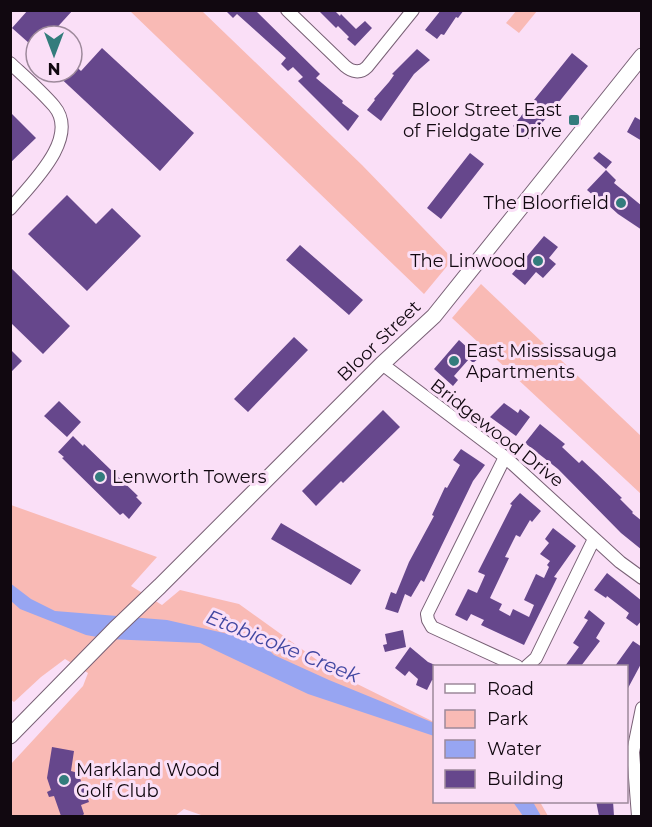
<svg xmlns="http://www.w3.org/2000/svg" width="652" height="827" font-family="Montserrat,sans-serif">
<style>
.green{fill:#f9bab5}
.water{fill:#97a5f2}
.building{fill:#66478c}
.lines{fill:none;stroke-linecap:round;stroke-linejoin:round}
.minor-casing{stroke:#786075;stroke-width:14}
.major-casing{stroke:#786075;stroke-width:17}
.minor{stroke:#fff;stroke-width:12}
.major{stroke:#fff;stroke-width:15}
.poi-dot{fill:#337c7c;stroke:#fadff7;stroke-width:2}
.labels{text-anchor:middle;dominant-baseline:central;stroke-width:6;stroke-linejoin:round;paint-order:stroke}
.poi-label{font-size:18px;fill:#110810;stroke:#fadff7;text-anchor:end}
.street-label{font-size:18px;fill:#110810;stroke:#fadff7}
.water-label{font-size:20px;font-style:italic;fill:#4147a1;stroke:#fadff7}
</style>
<rect width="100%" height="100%" fill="#fadff7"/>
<path class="green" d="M 517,10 L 537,11 L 519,33 L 506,23 Z
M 130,11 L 202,11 L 362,165 L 453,259 L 424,294 Z
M 481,284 L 641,436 L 641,494 L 452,318 Z
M 11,505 L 157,557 L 131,586 L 162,605 L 180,590 L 239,604 L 335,673 L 434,722 L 434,802 L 540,802 L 548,816 L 204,816 L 184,809 L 175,816 L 11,816 L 11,764 L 83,686 L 88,673 L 65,659 L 41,677 L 14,702 L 11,700 Z"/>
<path class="water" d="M 10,583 L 31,599 L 55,611 L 167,620 L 250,639 L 266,647 L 274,655 L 329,680 L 434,723 L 434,736 L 308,694 L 200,643 L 108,639 L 86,635 L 20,609 L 11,601 Z
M 513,802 L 533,802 L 541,816 L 523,816 Z"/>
<path class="building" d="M 28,10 L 73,10 L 52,33 L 46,29 L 39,36 L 36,36 L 30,44 L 12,28 Z
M 225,10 L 255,10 L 320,74 L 316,78 L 343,101 L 342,103 L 359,116 L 348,131 L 298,81 L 303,77 L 293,67 L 288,71 L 281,64 L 286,58 L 237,14 L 233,18 Z
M 318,10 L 334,10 L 340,16 L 341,14 L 356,29 L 365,21 L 372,28 L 355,46 L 347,39 L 349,37 L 338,26 L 336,28 Z
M 441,10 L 464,10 L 458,18 L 456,17 L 444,35 L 441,34 L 437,39 L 425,30 Z
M 102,48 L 194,133 L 160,171 L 54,72 L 72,72 L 72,63 L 81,71 Z
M 417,49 L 430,60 L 414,74 L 381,121 L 367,110 L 375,100 L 374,99 L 389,82 L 394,75 L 392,74 Z
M 572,53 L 588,66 L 529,139 L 513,126 Z
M 10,112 L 36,138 L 10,163 Z
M 635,117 L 642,121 L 642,141 L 627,132 Z
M 599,152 L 612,162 L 606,169 L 593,158 Z
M 470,153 L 484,164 L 441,219 L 427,208 Z
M 606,170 L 616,180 L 614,183 L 642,206 L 642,230 L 618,214 L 596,194 L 594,196 L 587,190 Z
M 67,195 L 96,224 L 112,208 L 141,236 L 87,291 L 28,234 Z
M 544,236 L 558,247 L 549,258 L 556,264 L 543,278 L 536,272 L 525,285 L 512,274 Z
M 300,245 L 363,300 L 349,315 L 286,260 Z
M 10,267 L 70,326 L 43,354 L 10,322 Z
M 294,337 L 308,350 L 248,412 L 234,399 Z
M 459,340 L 479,358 L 473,363 L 469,359 L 454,376 L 458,380 L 453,386 L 434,369 Z
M 10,349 L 22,361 L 10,373 Z
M 59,401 L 81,422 L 67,437 L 44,416 Z
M 504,403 L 518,413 L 520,409 L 530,417 L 516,436 L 490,417 Z
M 383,410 L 400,427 L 343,483 L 341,481 L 316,506 L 302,491 Z
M 540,424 L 565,444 L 562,447 L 579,463 L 582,460 L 596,473 L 622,498 L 620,499 L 633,512 L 632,513 L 642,521 L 642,550 L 621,533 L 558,469 L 525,443 Z
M 73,436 L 83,446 L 84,444 L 138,496 L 136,497 L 142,503 L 129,519 L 123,513 L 120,515 L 62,458 L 64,457 L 58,452 Z
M 461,449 L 485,465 L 473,481 L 424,582 L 421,580 L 411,597 L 405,594 L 398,613 L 385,609 L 391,592 L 396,594 L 409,562 L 434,516 L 432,515 L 445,487 L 447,488 L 460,465 L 453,460 Z
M 520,493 L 541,511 L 532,522 L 530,520 L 520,537 L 516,535 L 505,557 L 509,558 L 490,598 L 502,604 L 499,610 L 510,616 L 513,609 L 529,617 L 534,605 L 524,600 L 536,574 L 544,578 L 549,567 L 547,565 L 550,561 L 540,554 L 549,543 L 545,539 L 553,528 L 576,546 L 554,577 L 557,578 L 524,645 L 481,625 L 484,620 L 471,614 L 467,621 L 455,615 L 468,589 L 477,593 L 485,575 L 478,572 L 512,505 L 510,504 Z
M 281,523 L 361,570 L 351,585 L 271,539 Z
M 607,573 L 642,601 L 642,620 L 637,626 L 626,618 L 629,613 L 607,596 L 606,598 L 594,590 Z
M 589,610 L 605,623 L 596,638 L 600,641 L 581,666 L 565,666 L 579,647 L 573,643 L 588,620 L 584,618 Z
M 403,630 L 406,647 L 385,652 L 383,645 L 387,644 L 385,634 Z
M 633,641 L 642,647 L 642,662 L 627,690 L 627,666 L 615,666 Z
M 410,647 L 428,662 L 435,665 L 435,681 L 432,680 L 427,690 L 416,685 L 418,679 L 409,671 L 405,676 L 395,668 Z
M 52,747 L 74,751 L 71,771 L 78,773 L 89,802 L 81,805 L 84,814 L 82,816 L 61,816 L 54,796 L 49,797 L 47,792 L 51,790 L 47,778 Z
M 596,801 L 613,801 L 614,816 L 599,816 Z"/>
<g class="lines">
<defs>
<path id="minor" d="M 287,10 L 345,66 C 352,72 360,74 367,67 L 413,10
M 10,63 C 25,77 41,91 54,106 C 81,138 30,185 10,209
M 382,364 L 505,457 L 620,562 L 642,578
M 505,457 L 427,614 L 428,620 L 432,627 L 517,666
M 527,666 L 536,658 L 594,539
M 638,816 L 633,752 L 642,708"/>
<path id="major" d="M 10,736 L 115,629 L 160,586 L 382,364 L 434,316 L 642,56"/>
</defs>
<use href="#minor" class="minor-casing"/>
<use href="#major" class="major-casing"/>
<use href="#minor" class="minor"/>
<use href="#major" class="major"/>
</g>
<g class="poi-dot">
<rect x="568" y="114" width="12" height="12" rx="3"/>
<circle cx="621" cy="203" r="6"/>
<circle cx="538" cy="261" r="6"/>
<circle cx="454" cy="361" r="6"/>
<circle cx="100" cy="477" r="6"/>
<circle cx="64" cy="780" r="6"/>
</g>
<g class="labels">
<g class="poi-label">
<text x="562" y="110">Bloor Street East<tspan x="562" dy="21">of Fieldgate Drive</tspan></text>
<text x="609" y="203">The Bloorfield</text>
<text x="526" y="261">The Linwood</text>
<text x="466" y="351" text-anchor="start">East Mississauga<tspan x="466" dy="21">Apartments</tspan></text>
<text x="112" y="477" text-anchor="start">Lenworth Towers</text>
<text x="76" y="770" text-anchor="start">Markland Wood<tspan x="76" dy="21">Golf Club</tspan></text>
</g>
<g class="street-label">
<text transform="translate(379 341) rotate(-44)">Bloor Street</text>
<text transform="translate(497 433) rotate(38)">Bridgewood Drive</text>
</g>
<g class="water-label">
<text transform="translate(283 646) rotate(22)">Etobicoke Creek</text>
</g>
</g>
<rect width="652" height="827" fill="none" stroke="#110810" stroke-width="24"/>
<rect x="433" y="665" width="195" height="138" fill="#fadff7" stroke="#9d899b" stroke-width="1.5"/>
<rect x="445" y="684" width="30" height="9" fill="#ffffff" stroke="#9d899b" stroke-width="1.5"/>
<text x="487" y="695" font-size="18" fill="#110810">Road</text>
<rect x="445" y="710" width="30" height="18" fill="#f9bab5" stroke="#9d899b" stroke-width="1.5"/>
<text x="487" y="725" font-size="18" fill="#110810">Park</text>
<rect x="445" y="740" width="30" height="18" fill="#97a5f2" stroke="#9d899b" stroke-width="1.5"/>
<text x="487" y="755" font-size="18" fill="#110810">Water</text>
<rect x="445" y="770" width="30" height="18" fill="#66478c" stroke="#9d899b" stroke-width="1.5"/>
<text x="487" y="785" font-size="18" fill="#110810">Building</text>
<g transform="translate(54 54) rotate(180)"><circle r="28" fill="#fadff7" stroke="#9d899b" stroke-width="1.5"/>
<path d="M0-4.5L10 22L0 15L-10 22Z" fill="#337c7c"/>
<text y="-9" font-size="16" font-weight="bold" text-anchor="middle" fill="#110810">N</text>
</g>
</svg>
